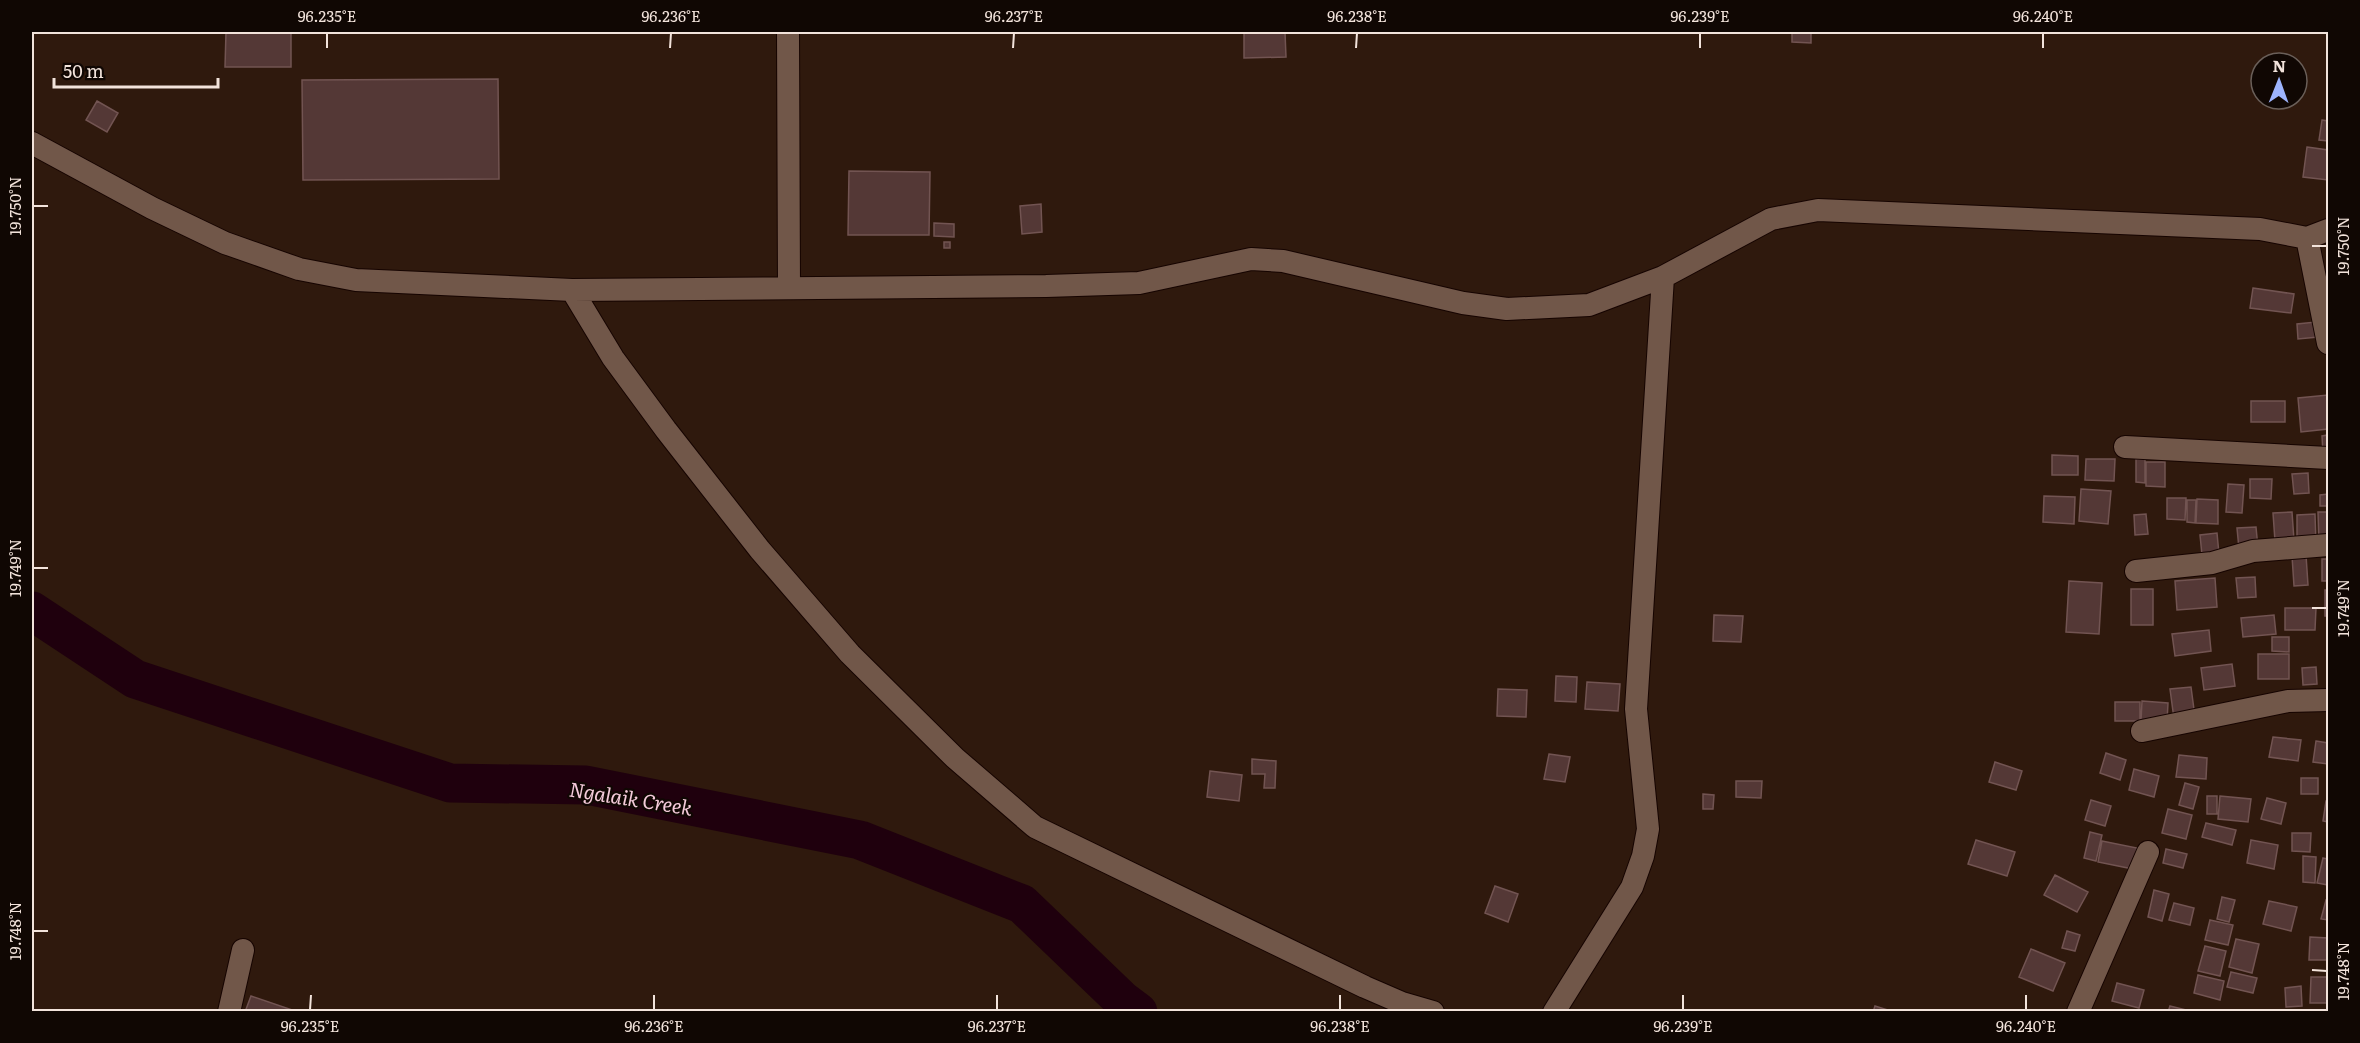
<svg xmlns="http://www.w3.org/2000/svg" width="2360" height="1043" font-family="Literata,serif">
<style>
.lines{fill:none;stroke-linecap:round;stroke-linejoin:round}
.river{stroke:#1f000d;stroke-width:39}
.building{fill:#543836;stroke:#725452;stroke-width:1.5}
.street-casing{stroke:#160400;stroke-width:24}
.street{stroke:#715749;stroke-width:22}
.ticks{fill:none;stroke:#f2e3db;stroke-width:2}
.labels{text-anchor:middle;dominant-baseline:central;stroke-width:4.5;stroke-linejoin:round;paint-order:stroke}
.water-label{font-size:20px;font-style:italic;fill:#f4cbda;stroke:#100703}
.neatline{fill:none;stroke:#f2e3db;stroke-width:2}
.ticks-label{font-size:15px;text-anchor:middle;fill:#f2e3db}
</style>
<rect width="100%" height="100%" fill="#2f190d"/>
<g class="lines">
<path class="river" d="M 32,611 L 135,679 L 450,783 L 586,785 L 860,840 L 1022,904 L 1122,1000 L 1138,1012"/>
</g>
<path class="building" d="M 226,32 L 291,32 L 291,67 L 225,67 Z
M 1244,32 L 1285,32 L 1286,57 L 1244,58 Z
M 1792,32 L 1811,32 L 1811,43 L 1792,42 Z
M 498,79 L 499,179 L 303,180 L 302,80 Z
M 97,101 L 118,113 L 107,132 L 86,120 Z
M 2322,120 L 2328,121 L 2328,141 L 2319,140 Z
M 2307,147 L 2328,150 L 2328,180 L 2303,177 Z
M 849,171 L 930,172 L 929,235 L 848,235 Z
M 1041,204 L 1042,232 L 1022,234 L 1020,206 Z
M 934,223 L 954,224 L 954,237 L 934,236 Z
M 944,242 L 950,242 L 950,248 L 944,248 Z
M 2253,288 L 2294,294 L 2291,313 L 2250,308 Z
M 2316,322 L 2318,337 L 2298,339 L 2297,324 Z
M 2328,395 L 2328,429 L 2301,432 L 2298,398 Z
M 2251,401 L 2285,401 L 2285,422 L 2251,422 Z
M 2328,435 L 2328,453 L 2323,454 L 2322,436 Z
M 2052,455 L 2078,456 L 2078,475 L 2052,475 Z
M 2086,459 L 2115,459 L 2114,481 L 2085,480 Z
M 2136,459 L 2145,459 L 2145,483 L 2136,482 Z
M 2146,462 L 2165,462 L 2165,487 L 2146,486 Z
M 2308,473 L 2309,493 L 2294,494 L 2292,474 Z
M 2250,479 L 2272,479 L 2271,499 L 2250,498 Z
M 2228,484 L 2244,485 L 2242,513 L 2226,512 Z
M 2081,489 L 2111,491 L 2108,524 L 2079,521 Z
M 2328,494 L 2328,506 L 2320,506 L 2320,495 Z
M 2044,496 L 2075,497 L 2074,524 L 2043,522 Z
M 2167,498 L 2186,498 L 2185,520 L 2167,519 Z
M 2197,499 L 2218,500 L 2218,524 L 2196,523 Z
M 2187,500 L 2196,500 L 2195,523 L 2187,522 Z
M 2292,512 L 2294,540 L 2275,541 L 2273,513 Z
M 2318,512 L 2328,512 L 2328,544 L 2319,544 Z
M 2146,514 L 2148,534 L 2135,535 L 2134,515 Z
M 2315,514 L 2316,545 L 2297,545 L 2297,515 Z
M 2256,527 L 2258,548 L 2239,549 L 2237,528 Z
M 2217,533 L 2219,554 L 2202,555 L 2200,535 Z
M 2306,555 L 2308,585 L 2294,586 L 2292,556 Z
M 2322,559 L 2328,559 L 2328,581 L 2322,581 Z
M 2255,577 L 2256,597 L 2238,598 L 2236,578 Z
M 2215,578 L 2217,607 L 2177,610 L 2175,581 Z
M 2069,581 L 2102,583 L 2099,634 L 2066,632 Z
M 2131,589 L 2153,589 L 2153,625 L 2131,625 Z
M 2325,590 L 2328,590 L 2328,616 L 2325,616 Z
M 2285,608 L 2316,608 L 2315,630 L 2285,630 Z
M 1714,615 L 1743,616 L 1741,642 L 1713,641 Z
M 2274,615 L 2276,634 L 2243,637 L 2241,618 Z
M 2209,630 L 2211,651 L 2175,656 L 2172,634 Z
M 2272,637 L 2289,637 L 2289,652 L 2272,651 Z
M 2258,654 L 2289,654 L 2289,679 L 2258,679 Z
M 2232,664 L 2235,686 L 2204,690 L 2201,668 Z
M 2316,667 L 2317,684 L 2303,685 L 2302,668 Z
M 1556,676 L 1577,677 L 1576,702 L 1555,701 Z
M 1587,682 L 1620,684 L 1618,711 L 1585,709 Z
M 2191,687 L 2195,717 L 2174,719 L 2170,689 Z
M 1498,689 L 1527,690 L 1526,717 L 1497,716 Z
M 2142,701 L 2168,703 L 2167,722 L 2141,721 Z
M 2115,702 L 2140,702 L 2140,721 L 2115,721 Z
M 2273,737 L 2301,740 L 2298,761 L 2269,757 Z
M 2316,741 L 2328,743 L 2328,764 L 2313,762 Z
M 2106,753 L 2126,760 L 2120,780 L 2100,773 Z
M 1549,754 L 1570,757 L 1565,782 L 1544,779 Z
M 2179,755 L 2207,758 L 2206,779 L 2176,777 Z
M 1252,759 L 1276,761 L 1275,788 L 1264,788 L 1265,774 L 1252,774 Z
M 1995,762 L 2022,771 L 2016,790 L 1989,782 Z
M 2134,769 L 2159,776 L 2154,797 L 2129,790 Z
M 1210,771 L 1242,775 L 1239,801 L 1207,797 Z
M 2301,778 L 2318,778 L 2318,794 L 2301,794 Z
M 1736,781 L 1762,781 L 1761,798 L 1736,797 Z
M 2185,783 L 2199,787 L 2193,809 L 2179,805 Z
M 1703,794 L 1714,795 L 1713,809 L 1703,809 Z
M 2207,796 L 2217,796 L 2217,814 L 2207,814 Z
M 2220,796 L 2251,799 L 2248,822 L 2218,819 Z
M 2267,798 L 2286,803 L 2281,824 L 2261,819 Z
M 2091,800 L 2111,806 L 2105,826 L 2085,820 Z
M 2326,801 L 2328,801 L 2328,822 L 2323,821 Z
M 2168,809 L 2192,815 L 2186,839 L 2162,833 Z
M 2206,823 L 2236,830 L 2232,845 L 2202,837 Z
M 2090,832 L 2102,835 L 2096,861 L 2084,858 Z
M 2292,833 L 2311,833 L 2310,852 L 2292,851 Z
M 1976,840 L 2015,852 L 2007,876 L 1968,864 Z
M 2251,840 L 2278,845 L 2274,869 L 2247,863 Z
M 2102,841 L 2137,848 L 2133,869 L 2098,862 Z
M 2166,849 L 2187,854 L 2183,868 L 2163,863 Z
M 2303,856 L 2316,857 L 2315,883 L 2303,882 Z
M 2323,858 L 2328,859 L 2328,885 L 2317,883 Z
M 2055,875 L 2088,892 L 2077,912 L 2044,895 Z
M 1495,886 L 1518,894 L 1508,922 L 1485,913 Z
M 2154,890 L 2169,894 L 2162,921 L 2148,917 Z
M 2222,897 L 2235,900 L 2229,922 L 2217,919 Z
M 2326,900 L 2328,901 L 2328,920 L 2321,919 Z
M 2269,901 L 2297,907 L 2291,931 L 2263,924 Z
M 2174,903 L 2194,908 L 2190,925 L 2169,920 Z
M 2210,920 L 2233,925 L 2228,945 L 2205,940 Z
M 2067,931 L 2080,935 L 2075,951 L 2062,948 Z
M 2310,937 L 2328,938 L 2328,960 L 2309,960 Z
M 2236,939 L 2259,944 L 2252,973 L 2229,967 Z
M 2205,946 L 2226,951 L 2220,976 L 2198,971 Z
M 2031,949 L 2065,963 L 2053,991 L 2019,977 Z
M 2231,972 L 2257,978 L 2253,993 L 2227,987 Z
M 2198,975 L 2224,981 L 2220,1000 L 2194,993 Z
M 2311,977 L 2328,977 L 2328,1003 L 2310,1003 Z
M 2117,983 L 2144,990 L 2139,1008 L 2112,1001 Z
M 2301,986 L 2302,1006 L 2286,1007 L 2285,988 Z
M 251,996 L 298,1012 L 245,1012 Z
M 1875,1006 L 1894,1012 L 1873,1012 Z
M 2170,1006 L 2194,1012 L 2168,1012 Z"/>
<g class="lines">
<defs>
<path id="street" d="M 788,32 L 789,287
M 32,143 L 152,208 L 225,243 L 299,269 L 356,280 L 572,290 L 613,358 L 666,430 L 760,550 L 850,654 L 955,758 L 1035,827 L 1365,987 L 1402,1003 L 1433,1012
M 2307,238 L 2328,230
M 572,290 L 1046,286 L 1139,283 L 1251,259 L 1283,261 L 1463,303 L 1507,309 L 1589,305 L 1663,277 L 1771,219 L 1818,210 L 2260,229 L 2307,238 L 2328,343
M 2125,447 L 2328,458
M 2136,571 L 2212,563 L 2253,551 L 2328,545
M 2142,731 L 2288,701 L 2328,700
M 229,1012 L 243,950
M 1554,1012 L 1632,887 L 1643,856 L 1648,829 L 1636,709 L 1663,277
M 2078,1012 L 2148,852"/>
</defs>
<use href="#street" class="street-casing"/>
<use href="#street" class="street"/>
</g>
<path class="ticks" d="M 327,48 L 327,33M 670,48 L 671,33M 1013,48 L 1014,33M 1356,48 L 1357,33M 1700,48 L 1700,33M 2043,48 L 2043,33M 33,206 L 48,206M 2312,246 L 2327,246M 33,568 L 48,568M 2312,608 L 2327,608M 33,931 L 48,931M 2312,970 L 2327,971M 310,1010 L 311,995M 654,1010 L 654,995M 997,1010 L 997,995M 1340,1010 L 1340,995M 1683,1010 L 1683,995M 2026,1010 L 2026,995"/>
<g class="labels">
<g class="water-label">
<text transform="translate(631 797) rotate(9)">Ngalaik Creek</text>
</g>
</g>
<rect width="2360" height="1043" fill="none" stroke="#100703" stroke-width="66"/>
<g transform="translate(2279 81) rotate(1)"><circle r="28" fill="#100703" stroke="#6a5f59" stroke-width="1.5"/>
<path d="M0-4.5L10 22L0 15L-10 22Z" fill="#9eb4fd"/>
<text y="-9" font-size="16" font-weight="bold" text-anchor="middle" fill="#f2e3db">N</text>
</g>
<path d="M54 78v9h164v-9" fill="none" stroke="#f2e3db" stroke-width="3"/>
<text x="63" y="78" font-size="18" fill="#f2e3db" stroke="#100703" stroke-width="4.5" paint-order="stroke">50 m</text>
<rect x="33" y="33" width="2294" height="977" class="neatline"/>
<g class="ticks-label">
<text x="327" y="22">96.235°E</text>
<text x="671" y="22">96.236°E</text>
<text x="1014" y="22">96.237°E</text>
<text x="1357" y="22">96.238°E</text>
<text x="1700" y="22">96.239°E</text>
<text x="2043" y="22">96.240°E</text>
<text transform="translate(16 206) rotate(-90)" y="5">19.750°N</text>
<text transform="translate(2344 246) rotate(-90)" y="5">19.750°N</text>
<text transform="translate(16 568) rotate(-90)" y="5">19.749°N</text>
<text transform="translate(2344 608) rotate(-90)" y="5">19.749°N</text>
<text transform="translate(16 931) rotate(-90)" y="5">19.748°N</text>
<text transform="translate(2344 971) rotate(-90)" y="5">19.748°N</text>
<text x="310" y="1032">96.235°E</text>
<text x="654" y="1032">96.236°E</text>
<text x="997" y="1032">96.237°E</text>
<text x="1340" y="1032">96.238°E</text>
<text x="1683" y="1032">96.239°E</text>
<text x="2026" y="1032">96.240°E</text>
</g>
</svg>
